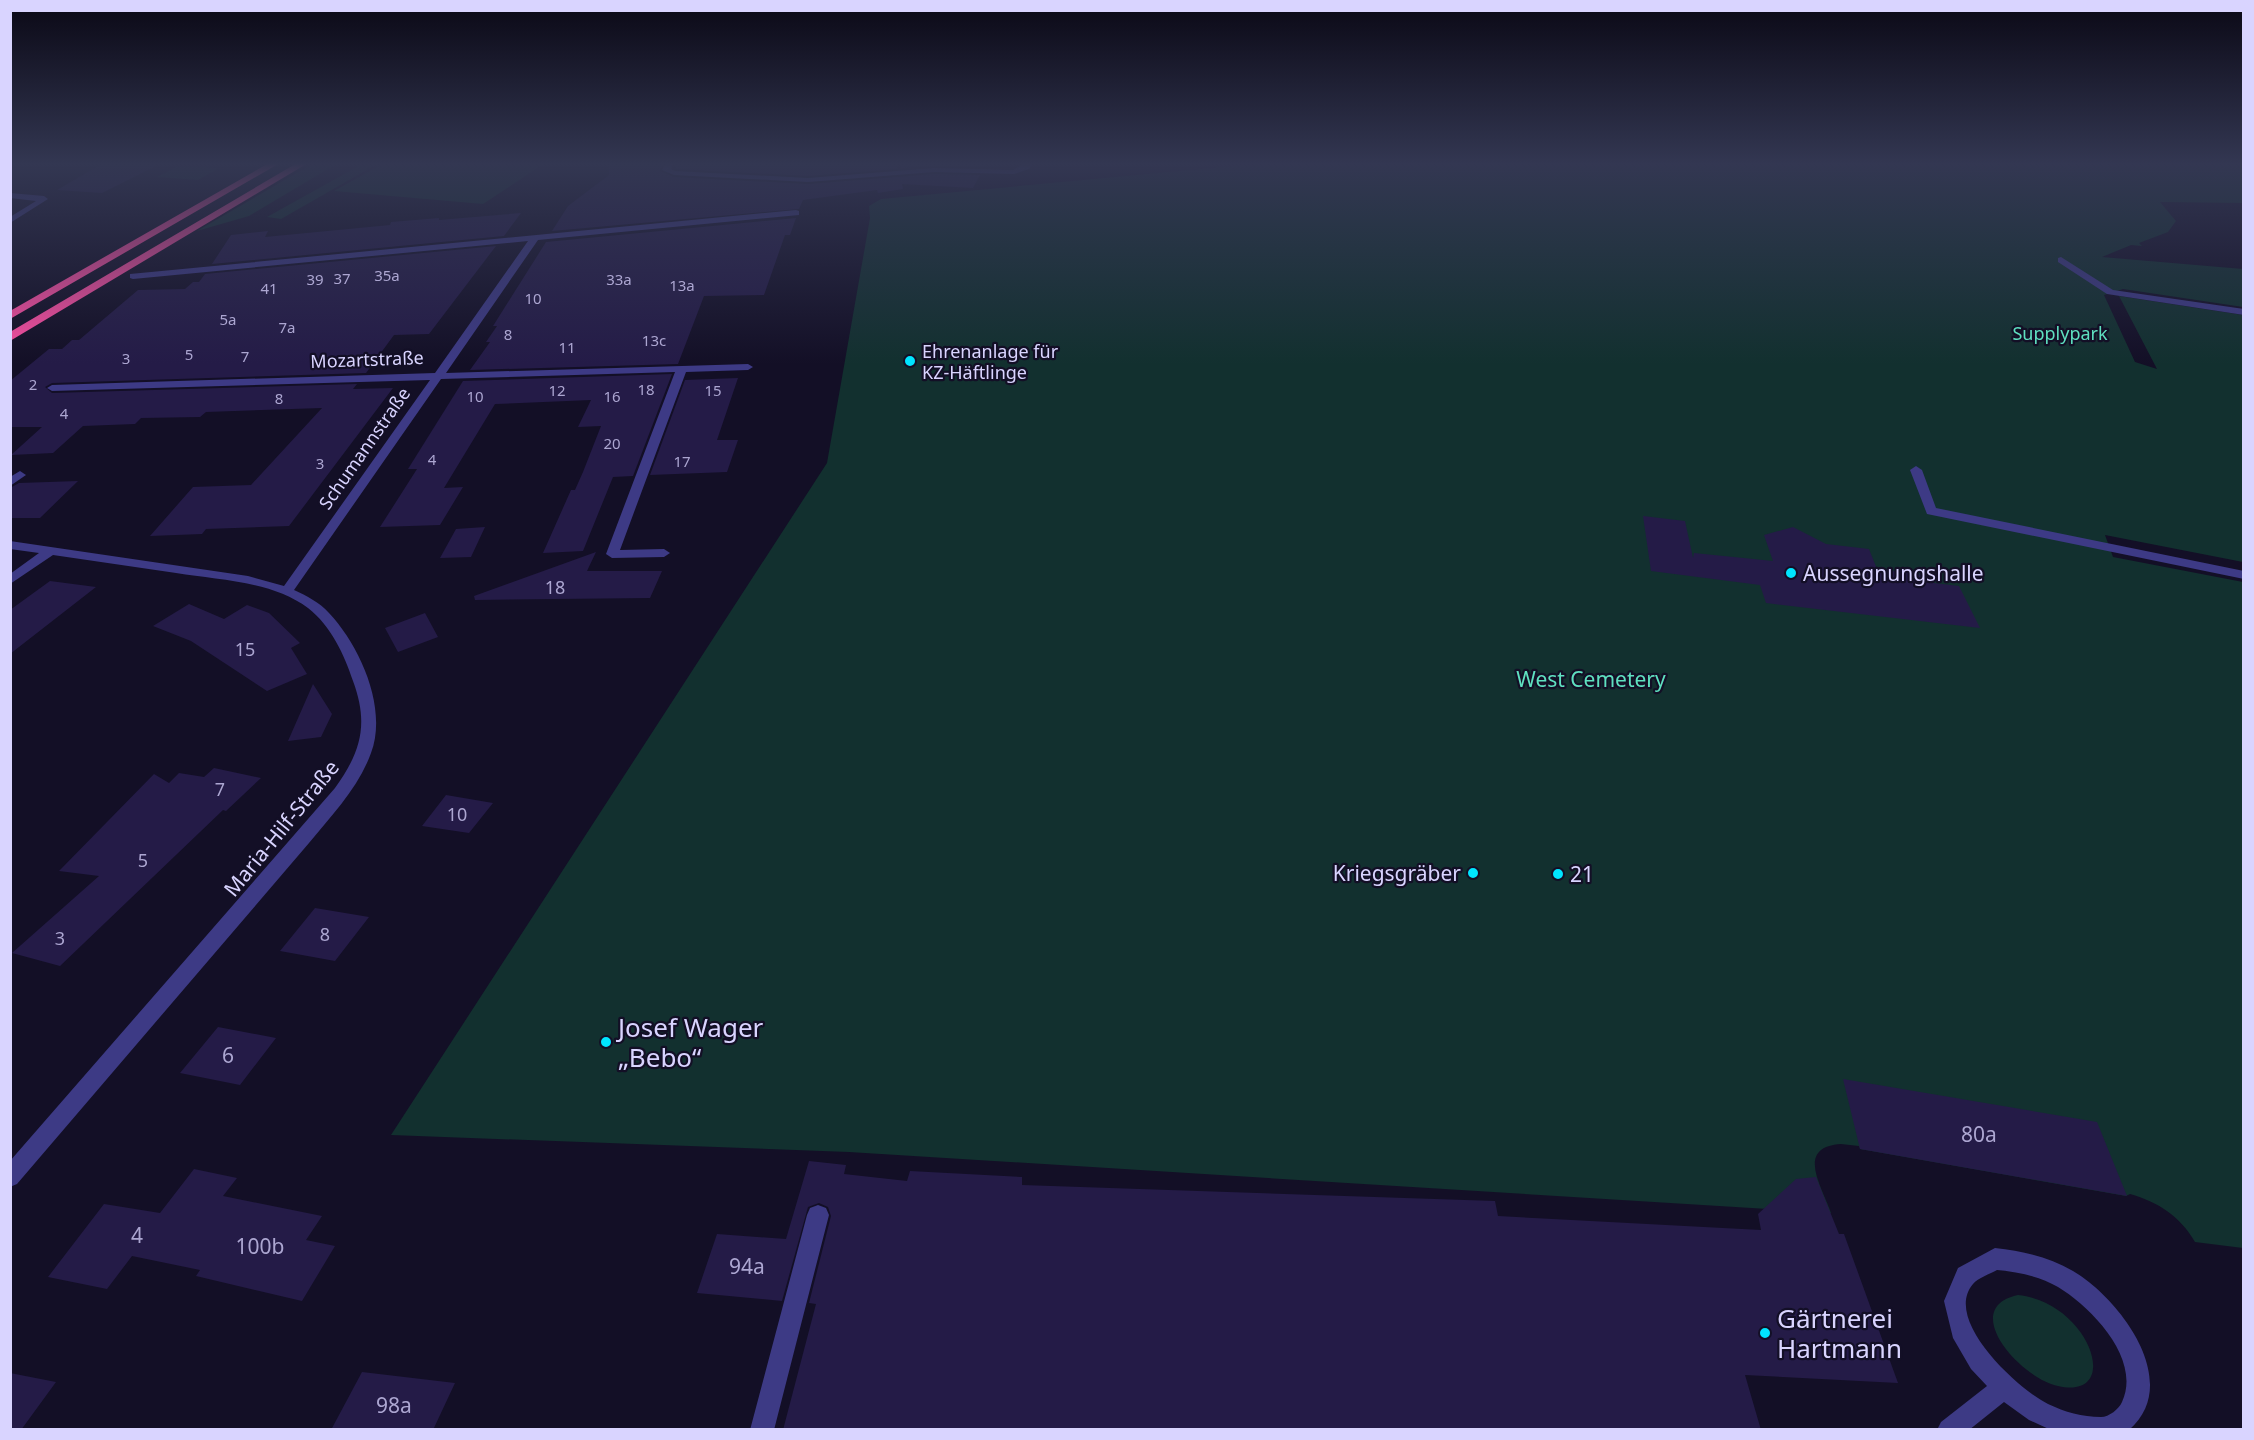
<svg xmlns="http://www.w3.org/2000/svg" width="2254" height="1440" font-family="'Noto Sans',sans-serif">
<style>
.green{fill:#12302f}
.building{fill:#241b47}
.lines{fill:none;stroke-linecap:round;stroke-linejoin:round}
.minor{fill:#3d3a85;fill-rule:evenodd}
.highway{fill:#ff4fa3;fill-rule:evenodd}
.poi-dot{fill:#00e5ff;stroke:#130f26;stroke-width:2}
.labels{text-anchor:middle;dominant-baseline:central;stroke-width:4.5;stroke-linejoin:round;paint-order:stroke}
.far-number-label{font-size:15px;fill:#aca6d1}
.far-park-label{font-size:18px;fill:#5fe0c0;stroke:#130f26}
.far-poi-label{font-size:18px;fill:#d9d4ff;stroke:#130f26;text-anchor:start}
.far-street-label{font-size:18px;fill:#d9d4ff;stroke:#130f26}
.number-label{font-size:18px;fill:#aca6d1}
.poi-label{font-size:21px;fill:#d9d4ff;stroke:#130f26;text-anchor:start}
.park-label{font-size:21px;fill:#5fe0c0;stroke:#130f26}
.street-label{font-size:21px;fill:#d9d4ff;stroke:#130f26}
.near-number-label{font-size:21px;fill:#aca6d1}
.near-poi-label{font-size:26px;fill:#d9d4ff;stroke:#130f26;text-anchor:start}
</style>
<rect width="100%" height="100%" fill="#130f26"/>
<path class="green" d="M 314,163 L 338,163 L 249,216 L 197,231 Z
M 364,163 L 379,163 L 281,219 L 267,217 Z
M 384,163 L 545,163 L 483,204 L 334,191 Z
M 1265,163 L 2243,163 L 2243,203 L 2160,202 L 2176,221 L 2168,232 L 2139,243 L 2142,246 L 2131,245 L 2102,257 L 2243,269 L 2243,307 L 2123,289 L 2104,295 L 2135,362 L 2157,369 L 2119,296 L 2243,315 L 2243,562 L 2105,535 L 2113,557 L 2243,582 L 2243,1248 L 2195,1242 C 2180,1216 2158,1202 2130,1194 L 2126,1196 L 1860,1149 L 1859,1146 L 1841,1144 C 1794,1147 1823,1188 1831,1213 L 849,1152 L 391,1135 L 827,463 L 870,218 L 869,206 L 881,199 Z
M 178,166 L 219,168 L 198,180 L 157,177 Z
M 2018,1295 C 2091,1303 2123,1401 2058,1386 C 2020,1378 1958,1308 2018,1295 Z"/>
<path class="building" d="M 103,163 L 162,163 L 102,193 L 57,190 Z
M 609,163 L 664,163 L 660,171 L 674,177 L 808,184 L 934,174 L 980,175 L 973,188 L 902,184 L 903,189 L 878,193 L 877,190 L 803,200 L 799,209 L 552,231 L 568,206 L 609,175 Z
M 676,163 L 897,163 L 898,169 L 808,176 L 676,169 Z
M 901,163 L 987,163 L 985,167 L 934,166 L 901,168 Z
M 521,213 L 504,236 L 212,264 L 231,235 L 268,231 L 265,237 L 390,225 L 391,222 L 439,218 L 439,220 Z
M 796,218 L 790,235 L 785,235 L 764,295 L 704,296 L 678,364 L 470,370 L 490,342 L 486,342 L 497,326 L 493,326 L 546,242 Z
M 496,246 L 429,334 L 394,335 L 366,373 L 52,383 L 45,387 L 52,393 L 357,384 L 353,389 L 393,388 L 289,526 L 206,529 L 202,534 L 150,536 L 193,487 L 251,485 L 322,408 L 206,412 L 200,417 L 141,418 L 135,424 L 83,426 L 53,453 L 11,455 L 42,427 L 10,427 L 10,381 L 49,349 L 62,349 L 72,340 L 79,340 L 138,290 L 185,289 L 193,282 L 199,282 L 205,274 Z
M 672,374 L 633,476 L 613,477 L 583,551 L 543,553 L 571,490 L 575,490 L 583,472 L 601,426 L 578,427 L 591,400 L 495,404 L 444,488 L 463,487 L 440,525 L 380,527 L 417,469 L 408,469 L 463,381 Z
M 738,378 L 717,440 L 738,440 L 727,472 L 650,475 L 685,380 Z
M 78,481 L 40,518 L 10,518 L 10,488 L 19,483 Z
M 1643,516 L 1685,521 L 1693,558 L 1694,553 L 1773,561 L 1764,535 L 1793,527 L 1826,544 L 1869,549 L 1877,569 L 1932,576 L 1934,583 L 1959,586 L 1980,628 L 1766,603 L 1760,585 L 1651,571 Z
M 485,527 L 471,557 L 440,558 L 456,529 Z
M 596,552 L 587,571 L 662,571 L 650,598 L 475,600 L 474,596 Z
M 50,581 L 96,587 L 10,654 L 10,610 Z
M 189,604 L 224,619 L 247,605 L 269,613 L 300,643 L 291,648 L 307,674 L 267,691 L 191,641 L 153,626 Z
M 425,613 L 438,637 L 398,652 L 385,628 Z
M 313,684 L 332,714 L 321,737 L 288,741 Z
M 214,768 L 261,778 L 226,811 L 223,810 L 60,966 L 12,953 L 99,876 L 59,871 L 154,774 L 169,783 L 179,773 L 204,777 Z
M 446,795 L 493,803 L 469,833 L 422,826 Z
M 315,908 L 369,917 L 335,961 L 280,951 Z
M 218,1027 L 276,1038 L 240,1085 L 180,1073 Z
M 1843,1079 L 2097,1122 L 2127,1196 L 1860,1149 Z
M 809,1161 L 846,1165 L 844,1174 L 907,1181 L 910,1171 L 1022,1177 L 1022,1185 L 1495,1201 L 1498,1216 L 1761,1230 L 1758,1214 L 1796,1179 L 1816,1177 L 1839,1234 L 1844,1234 L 1898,1383 L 1745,1375 L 1761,1430 L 783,1430 L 816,1304 L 809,1303 L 831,1216 L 828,1207 L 819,1203 L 808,1207 L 782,1301 L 697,1293 L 717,1234 L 786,1239 Z
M 194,1169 L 237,1178 L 223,1196 L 322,1216 L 306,1240 L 335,1246 L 302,1301 L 196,1276 L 200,1270 L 132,1256 L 107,1289 L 48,1277 L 104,1204 L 160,1213 Z
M 362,1372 L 455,1383 L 433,1430 L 331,1430 Z
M 10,1373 L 56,1382 L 21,1430 L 10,1430 Z"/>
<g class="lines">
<path class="minor" d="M 666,163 L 674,163 L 671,169 L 675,171 L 808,178 L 934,168 L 1013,170 L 1025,163 L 1033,163 L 1029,169 L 1014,174 L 934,172 L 808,182 L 674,175 L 662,170 Z
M 10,193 L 44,196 L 48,199 L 10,223 L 10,217 L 36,201 L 10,198 Z
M 796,210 L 799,211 L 799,215 L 538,240 L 446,373 L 748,364 L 753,367 L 748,370 L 686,372 L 620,550 L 664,549 L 670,553 L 664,557 L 612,558 L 606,554 L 675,372 L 441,379 L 294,590 C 307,596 319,602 329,613 C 360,646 388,708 371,753 C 359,787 332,815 309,843 L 17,1184 L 10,1187 L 10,1161 L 335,788 C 361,752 369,724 353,681 C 344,654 331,626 308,608 C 272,581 219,580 176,573 C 135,567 94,561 53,555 L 10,584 L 10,574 L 39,553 L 10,549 L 10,541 L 248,576 L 284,586 L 430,380 L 52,391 L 47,388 L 52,385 L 435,373 L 528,241 L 133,279 L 130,278 L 130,274 Z
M 2061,257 L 2113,290 L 2244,309 L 2244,315 L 2107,294 L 2058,262 L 2058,258 Z
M 1916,466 L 1922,470 L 1936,508 L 2244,571 L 2244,579 L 1927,514 L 1910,470 Z
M 20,471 L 26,475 L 10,486 L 10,477 Z
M 818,1205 L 826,1208 L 829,1215 L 774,1430 L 750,1430 L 807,1215 L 810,1208 Z
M 1995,1248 C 2023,1251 2049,1257 2073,1271 C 2119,1298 2184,1382 2129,1430 L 2051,1430 L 2029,1420 L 2004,1402 L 1969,1430 L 1937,1430 L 1941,1422 L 1987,1386 L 1971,1369 L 1953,1338 L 1944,1301 L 1958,1268 ZM 1997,1270 C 2018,1272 2039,1276 2058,1287 C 2091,1307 2142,1359 2122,1402 C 2119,1409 2109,1417 2101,1417 C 2082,1417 2065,1412 2048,1404 C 2019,1390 1942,1320 1973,1284 C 1978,1278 1990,1274 1997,1270 Z"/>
<path class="highway" d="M 269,163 L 280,163 L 10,319 L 10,311 Z
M 297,163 L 308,163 L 10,341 L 10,332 Z"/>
</g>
<linearGradient id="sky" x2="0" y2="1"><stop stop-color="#0a0815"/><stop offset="0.45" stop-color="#333752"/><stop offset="1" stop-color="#333752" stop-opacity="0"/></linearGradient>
<rect width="2254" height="364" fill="url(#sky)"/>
<g class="poi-dot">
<circle cx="910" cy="361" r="6"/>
<circle cx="1791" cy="573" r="6"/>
<circle cx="1473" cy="873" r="6"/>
<circle cx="1558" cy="874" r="6"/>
<circle cx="606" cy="1042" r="6"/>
<circle cx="1765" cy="1333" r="6"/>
</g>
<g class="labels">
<g class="far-number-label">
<text x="387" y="275">35a</text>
<text x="342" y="278">37</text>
<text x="315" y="279">39</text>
<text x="619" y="279">33a</text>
<text x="682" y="285">13a</text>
<text x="269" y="288">41</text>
<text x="533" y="298">10</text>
<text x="228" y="319">5a</text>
<text x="287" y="327">7a</text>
<text x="508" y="334">8</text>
<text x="654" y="340">13c</text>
<text x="567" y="347">11</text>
<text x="189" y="354">5</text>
<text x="245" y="356">7</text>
<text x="126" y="358">3</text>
<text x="33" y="384">2</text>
<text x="646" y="389">18</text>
<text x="557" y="390">12</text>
<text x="713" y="390">15</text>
<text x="475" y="396">10</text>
<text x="612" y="396">16</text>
<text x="279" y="398">8</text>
<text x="64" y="413">4</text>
<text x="612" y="443">20</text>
<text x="432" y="459">4</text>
<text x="682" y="461">17</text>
<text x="320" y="463">3</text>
</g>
<g class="far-park-label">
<text x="2060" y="333">Supplypark</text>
</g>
<g class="far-poi-label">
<text x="922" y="351">Ehrenanlage für<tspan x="922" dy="21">KZ-Häftlinge</tspan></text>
</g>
<g class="far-street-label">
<text transform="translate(367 359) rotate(-2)">Mozartstraße</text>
<text transform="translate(364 448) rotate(-55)">Schumannstraße</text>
</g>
<g class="number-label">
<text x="555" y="587">18</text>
<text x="245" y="649">15</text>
<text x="220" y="789">7</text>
<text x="457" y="814">10</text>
<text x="143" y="860">5</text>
<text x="325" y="934">8</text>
<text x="60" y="938">3</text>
</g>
<g class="poi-label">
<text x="1803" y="573">Aussegnungshalle</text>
<text x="1461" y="873" text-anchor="end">Kriegsgräber</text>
<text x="1570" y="874">21</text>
</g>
<g class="park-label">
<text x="1591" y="679">West Cemetery</text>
</g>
<g class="street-label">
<text transform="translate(281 828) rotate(-51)">Maria-Hilf-Straße</text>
</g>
<g class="near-number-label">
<text x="228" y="1055">6</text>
<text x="1979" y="1134">80a</text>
<text x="137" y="1235">4</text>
<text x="260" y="1246">100b</text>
<text x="747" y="1266">94a</text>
<text x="394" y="1405">98a</text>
</g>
<g class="near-poi-label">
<text x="618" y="1027">Josef Wager<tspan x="618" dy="30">„Bebo“</tspan></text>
<text x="1777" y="1318">Gärtnerei<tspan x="1777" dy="30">Hartmann</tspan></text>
</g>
</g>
<rect width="2254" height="1440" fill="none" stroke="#d9d4ff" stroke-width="24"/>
</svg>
